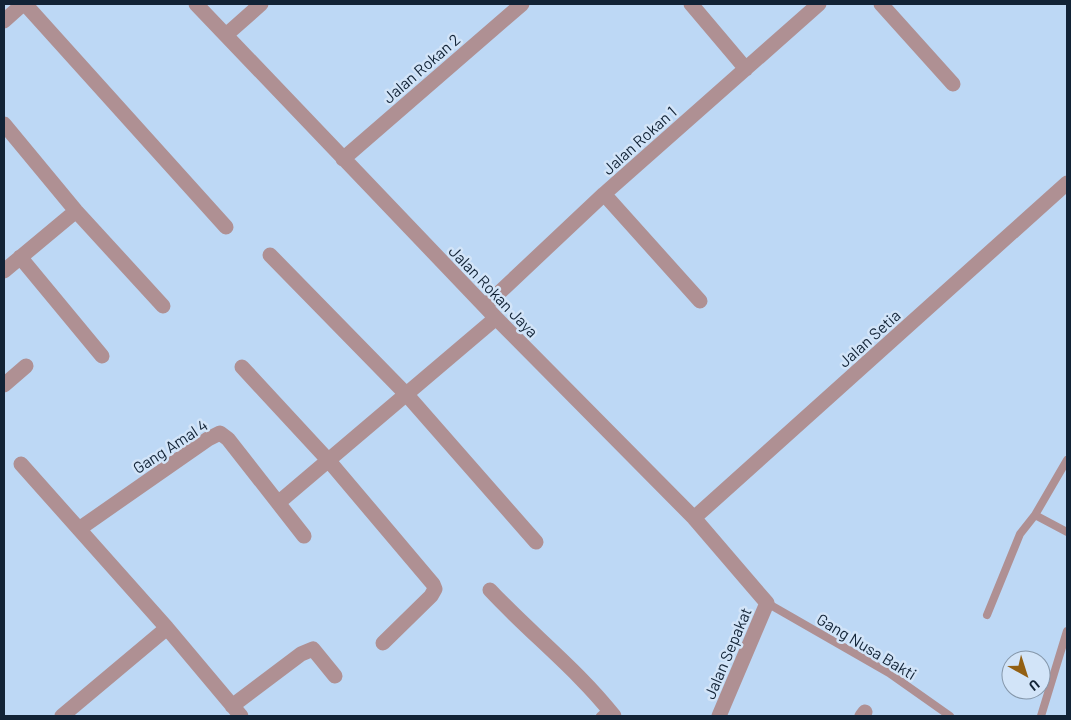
<svg xmlns="http://www.w3.org/2000/svg" width="1071" height="720" font-family="Barlow,sans-serif">
<style>
.lines{fill:none;stroke-linecap:round;stroke-linejoin:round}
.lane{stroke:#af9093;stroke-width:8}
.street{stroke:#af9093;stroke-width:15}
.labels{text-anchor:middle;dominant-baseline:central;stroke-width:5;stroke-linejoin:round;paint-order:stroke}
.street-label{font-size:16px;fill:#122336;stroke:#d2e4f8}
</style>
<rect width="100%" height="100%" fill="#bdd8f5"/>
<g class="lines">
<path class="lane" d="M 1067,460 L 1035,515 L 1067,532
M 767,603 L 889,673 L 950,716
M 987,615 L 1020,534 L 1035,515
M 600,716 L 608,709
M 1041,716 L 1067,631"/>
<path class="street" d="M 25,4 L 226,227
M 196,4 L 496,318 L 694,518 L 767,603 L 719,716
M 691,4 L 746,69
M 881,4 L 953,84
M 4,21 L 23,4
M 226,35 L 261,4
M 4,124 L 76,211 L 163,306
M 343,159 L 522,4
M 604,194 L 700,301
M 270,255 L 407,395 L 536,542
M 20,257 L 102,356
M 4,271 L 76,211
M 485,306 L 604,194 L 819,4
M 242,367 L 329,461 L 433,584 L 435,589 L 431,596 L 383,643
M 4,385 L 26,366
M 21,464 L 167,628 L 241,716
M 278,503 L 496,318
M 694,518 L 1067,183
M 79,529 L 208,439 L 220,433 L 228,439 L 304,536
M 490,590 C 530,633 577,669 614,716
M 232,706 L 301,654 L 313,649 L 335,676
M 62,716 L 167,628
M 862,716 L 865,712"/>
</g>
<g class="labels">
<g class="street-label">
<text transform="translate(421 68) rotate(-41)">Jalan Rokan 2</text>
<text transform="translate(639 140) rotate(-42)">Jalan Rokan 1</text>
<text transform="translate(494 291) rotate(46)">Jalan Rokan Jaya</text>
<text transform="translate(869 338) rotate(-42)">Jalan Setia</text>
<text transform="translate(170 446) rotate(-33)">Gang Amal 4</text>
<text transform="translate(867 646) rotate(31)">Gang Nusa Bakti</text>
<text transform="translate(727 653) rotate(-67)">Jalan Sepakat</text>
</g>
</g>
<rect width="1071" height="720" fill="none" stroke="#122336" stroke-width="10"/>
<g transform="translate(1026 675) rotate(141)"><circle r="24" fill="#d2e4f8" stroke="#8597aa"/>
<path d="M0-4L9 19L0 12L-9 19Z" fill="#936013"/>
<text y="-8" font-size="14" font-weight="bold" text-anchor="middle" fill="#122336">U</text>
</g>
</svg>
